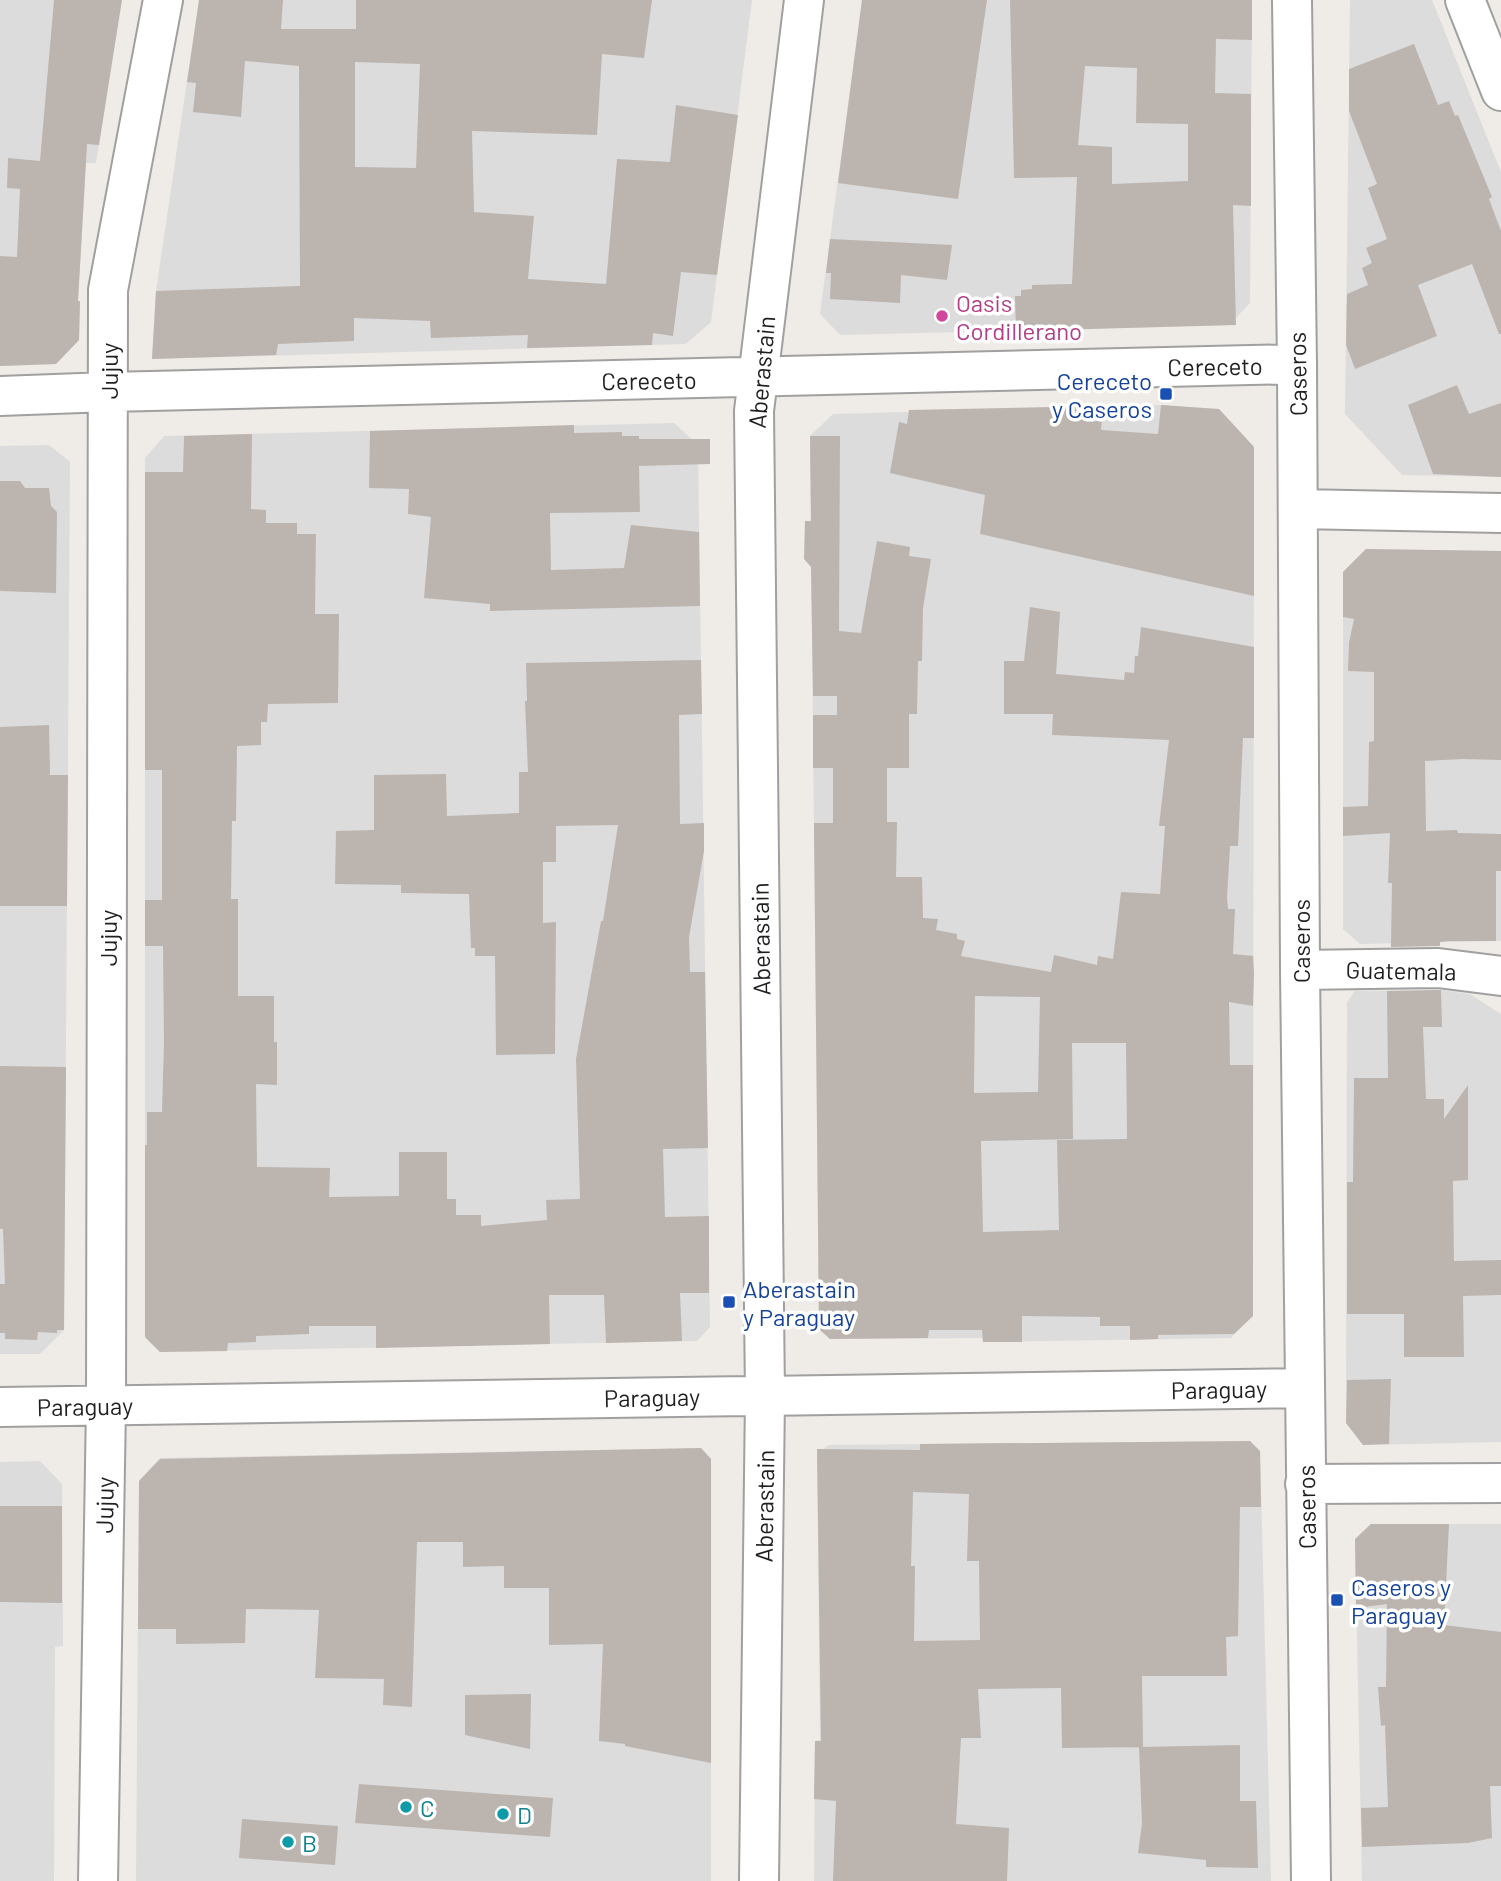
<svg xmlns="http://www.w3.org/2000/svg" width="1501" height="1881" font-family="Barlow,sans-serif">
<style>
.residential{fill:#dddcdc}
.building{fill:#bcb4af;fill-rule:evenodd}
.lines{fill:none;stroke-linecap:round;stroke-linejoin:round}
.minor-casing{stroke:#a0a0a0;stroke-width:42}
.minor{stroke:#fff;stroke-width:38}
.hotel-dot{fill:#d1479c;stroke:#fff;stroke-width:2.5}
.transit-dot{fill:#1a4fb4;stroke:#fff;stroke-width:2.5}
.culture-dot{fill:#0f9aa8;stroke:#fff;stroke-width:2.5}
.labels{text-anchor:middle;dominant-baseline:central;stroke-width:7;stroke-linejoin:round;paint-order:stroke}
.hotel-label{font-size:24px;fill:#b23c85;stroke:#fff;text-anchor:start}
.street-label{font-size:24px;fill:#1f1f1f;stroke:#fff}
.transit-label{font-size:24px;fill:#164399;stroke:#fff;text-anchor:start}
.culture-label{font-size:24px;fill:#0d838f;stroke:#fff;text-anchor:start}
</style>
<rect width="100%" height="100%" fill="#efebe6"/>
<path class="residential" d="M 0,0 L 121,0 L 96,163 L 86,163 L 78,301 L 80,301 L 79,340 L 56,364 L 0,366 Z
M 199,0 L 752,0 L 711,322 L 686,344 L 152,359 L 156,291 Z
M 862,0 L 1252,0 L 1250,303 L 1229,325 L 840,335 L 820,314 Z
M 1350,0 L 1432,0 L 1501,172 L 1501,477 L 1402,475 L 1345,414 Z
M 1161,405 L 1220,410 L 1254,447 L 1253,1314 L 1231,1338 L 983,1342 L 982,1338 L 830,1339 L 819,1329 L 810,436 L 833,414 Z
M 674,423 L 698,445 L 710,1327 L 697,1341 L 160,1352 L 145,1337 L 145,458 L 164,436 Z
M 49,445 L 70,462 L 64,1330 L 40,1354 L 0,1354 L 0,446 Z
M 1366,549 L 1501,551 L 1501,941 L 1360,944 L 1343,929 L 1343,572 Z
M 1441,990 L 1470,994 L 1501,1014 L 1501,1442 L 1363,1445 L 1346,1423 L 1347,1002 L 1355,991 Z
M 1250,1441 L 1260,1451 L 1271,1881 L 814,1881 L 815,1741 L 820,1740 L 817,1455 L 828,1445 Z
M 701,1448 L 711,1459 L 711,1881 L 136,1881 L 139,1481 L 160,1458 Z
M 40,1461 L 62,1484 L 63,1646 L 55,1647 L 54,1881 L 0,1881 L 0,1462 Z
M 1371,1524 L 1501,1524 L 1501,1881 L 1362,1881 L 1355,1539 Z"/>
<path class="building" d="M 54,0 L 122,0 L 99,145 L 87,144 L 78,301 L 80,301 L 79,340 L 56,364 L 0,366 L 0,256 L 17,257 L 20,189 L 7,188 L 8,158 L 40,161 Z
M 199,0 L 283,0 L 281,29 L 356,29 L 356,0 L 652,0 L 644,58 L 602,54 L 597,135 L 472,131 L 474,212 L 534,216 L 528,279 L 606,284 L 617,159 L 670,162 L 676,105 L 738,115 L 717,275 L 681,272 L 673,336 L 653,333 L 652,345 L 527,348 L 528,335 L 431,338 L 430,321 L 354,318 L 354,341 L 278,344 L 276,355 L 152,359 L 156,291 L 300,286 L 299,66 L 245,61 L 241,117 L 193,112 L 196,83 L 187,82 ZM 355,62 L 420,64 L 416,168 L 355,167 Z
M 862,0 L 987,0 L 958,199 L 838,183 Z
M 1010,0 L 1252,0 L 1252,40 L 1216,39 L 1215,93 L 1251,94 L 1251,206 L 1233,205 L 1236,325 L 1016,331 L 1015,296 L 1021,296 L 1021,290 L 1032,289 L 1032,285 L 1072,284 L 1077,177 L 1014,178 ZM 1085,66 L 1137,68 L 1136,123 L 1188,124 L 1188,181 L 1112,184 L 1112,147 L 1078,145 Z
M 1414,44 L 1438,105 L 1449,101 L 1455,116 L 1458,115 L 1492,197 L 1489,199 L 1501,231 L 1501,334 L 1499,334 L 1472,264 L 1418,285 L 1437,336 L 1355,369 L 1346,345 L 1347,294 L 1368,285 L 1362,268 L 1372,263 L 1366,248 L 1387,239 L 1368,188 L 1377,184 L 1349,111 L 1349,69 Z
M 830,239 L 952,245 L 947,280 L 901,275 L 900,303 L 830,299 L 831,273 L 826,273 Z
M 1457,385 L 1469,414 L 1501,403 L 1501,477 L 1433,474 L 1408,405 Z
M 1161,405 L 1219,409 L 1254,447 L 1254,596 L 980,534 L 985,495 L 890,473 L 899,422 L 907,424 L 909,410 L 1103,406 L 1101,430 L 1158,434 Z
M 574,425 L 574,433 L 622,432 L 622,436 L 639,436 L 639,439 L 710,439 L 710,464 L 639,466 L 640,512 L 550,513 L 551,570 L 624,568 L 631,525 L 699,532 L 700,606 L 490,611 L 490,604 L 424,598 L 431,517 L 408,514 L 409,489 L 369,488 L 370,431 Z
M 252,434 L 251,509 L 266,510 L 266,523 L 297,523 L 297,534 L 316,534 L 315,614 L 339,614 L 338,703 L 268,704 L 267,722 L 261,722 L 261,745 L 237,746 L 236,821 L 232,821 L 231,899 L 238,899 L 238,996 L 274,996 L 274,1042 L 277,1042 L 277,1085 L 256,1084 L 257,1167 L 330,1168 L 329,1197 L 399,1196 L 399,1152 L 447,1152 L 447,1199 L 456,1199 L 456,1215 L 481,1215 L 481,1226 L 547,1220 L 546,1200 L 580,1199 L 576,1059 L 601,921 L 603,921 L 618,825 L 556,826 L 556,862 L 543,862 L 543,923 L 556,922 L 555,1054 L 496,1055 L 495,956 L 475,956 L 475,948 L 471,948 L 469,894 L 401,893 L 401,885 L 335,884 L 336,831 L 374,830 L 374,775 L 446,774 L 447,816 L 519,813 L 519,772 L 528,772 L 525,701 L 527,701 L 526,663 L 701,660 L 702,714 L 679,715 L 680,824 L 704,823 L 704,851 L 689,937 L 690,972 L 705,972 L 708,1148 L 663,1149 L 665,1217 L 709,1216 L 709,1293 L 680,1293 L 682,1341 L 606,1343 L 604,1295 L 549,1295 L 550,1344 L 376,1348 L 376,1326 L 309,1326 L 309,1334 L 256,1336 L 256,1342 L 228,1343 L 227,1351 L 160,1352 L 145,1337 L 145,1145 L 147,1145 L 147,1112 L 162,1112 L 164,1042 L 163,946 L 145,946 L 145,900 L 162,900 L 162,770 L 145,770 L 145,472 L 183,472 L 184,436 Z
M 810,436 L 840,436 L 839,631 L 861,633 L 877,541 L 910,547 L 909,556 L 931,559 L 923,608 L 922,661 L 918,661 L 917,714 L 909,714 L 909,768 L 887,768 L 887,822 L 897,822 L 896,877 L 922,877 L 923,918 L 938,919 L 936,930 L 957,934 L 957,939 L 965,941 L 961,956 L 1051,972 L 1054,955 L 1097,965 L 1098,956 L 1113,959 L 1121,892 L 1160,894 L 1165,826 L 1159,826 L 1169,740 L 1052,735 L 1053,714 L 1004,714 L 1004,661 L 1024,661 L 1030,607 L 1060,612 L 1056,674 L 1124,680 L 1125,672 L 1134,673 L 1135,656 L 1138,656 L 1141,627 L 1254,647 L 1254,738 L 1243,738 L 1238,846 L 1230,846 L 1227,898 L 1228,909 L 1235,909 L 1233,954 L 1253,956 L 1254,973 L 1253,1006 L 1229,1002 L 1230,1065 L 1253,1065 L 1253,1316 L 1234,1334 L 1158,1335 L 1158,1339 L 1130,1340 L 1130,1326 L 1100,1326 L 1100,1317 L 1022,1316 L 1022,1342 L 983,1342 L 982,1330 L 929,1330 L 928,1338 L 830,1339 L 819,1329 L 814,823 L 833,823 L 833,768 L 813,768 L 813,715 L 837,715 L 837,696 L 813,696 L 811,567 L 804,559 L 805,521 L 811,521 ZM 975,996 L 1040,997 L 1038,1092 L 974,1093 ZM 1072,1043 L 1126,1043 L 1127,1139 L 1057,1140 L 1059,1230 L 983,1232 L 981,1141 L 1073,1139 Z
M 0,481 L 20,481 L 25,488 L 49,488 L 51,506 L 57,512 L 56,593 L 0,591 Z
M 1366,549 L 1501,551 L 1501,760 L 1462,759 L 1425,761 L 1426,831 L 1457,830 L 1458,833 L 1501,834 L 1501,871 L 1496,871 L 1496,941 L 1448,941 L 1440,942 L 1440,946 L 1391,947 L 1392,883 L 1388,883 L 1390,833 L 1343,836 L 1343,807 L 1368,806 L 1369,742 L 1374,741 L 1374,672 L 1348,671 L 1349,643 L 1354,619 L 1343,617 L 1343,572 Z
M 49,725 L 50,775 L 68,775 L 67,906 L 0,906 L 0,727 Z
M 1441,990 L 1442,1027 L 1423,1027 L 1426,1099 L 1444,1099 L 1444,1119 L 1468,1085 L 1468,1180 L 1453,1181 L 1454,1261 L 1501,1260 L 1501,1295 L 1463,1296 L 1464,1357 L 1404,1357 L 1404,1314 L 1347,1314 L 1347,1182 L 1353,1182 L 1354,1078 L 1388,1078 L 1387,991 Z
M 0,1066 L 66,1067 L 64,1330 L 57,1330 L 57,1333 L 38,1332 L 37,1340 L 5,1339 L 5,1333 L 0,1333 L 0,1284 L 5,1284 L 3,1229 L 0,1229 Z
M 1391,1379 L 1389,1444 L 1363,1445 L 1346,1423 L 1347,1380 Z
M 1250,1441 L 1260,1451 L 1261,1507 L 1240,1507 L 1238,1636 L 1226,1637 L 1227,1676 L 1142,1676 L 1143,1747 L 1062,1748 L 1061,1688 L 978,1689 L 981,1738 L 961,1738 L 956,1824 L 1009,1828 L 1007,1881 L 833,1881 L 836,1801 L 814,1799 L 815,1741 L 821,1741 L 817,1449 L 920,1450 L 920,1444 ZM 913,1492 L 969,1494 L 967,1561 L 979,1561 L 980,1640 L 914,1641 L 915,1566 L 911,1566 Z
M 701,1448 L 711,1459 L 711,1763 L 625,1746 L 625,1744 L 599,1741 L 603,1644 L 549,1645 L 549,1588 L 504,1588 L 504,1566 L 463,1567 L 463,1542 L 417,1542 L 412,1707 L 383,1705 L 384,1679 L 315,1678 L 319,1610 L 246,1609 L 245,1643 L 176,1644 L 176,1629 L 138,1629 L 139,1481 L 160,1459 Z
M 0,1506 L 62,1506 L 62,1603 L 0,1602 Z
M 1371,1524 L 1449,1524 L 1444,1625 L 1501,1632 L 1501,1786 L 1490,1786 L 1492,1838 L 1468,1843 L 1362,1847 L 1361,1808 L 1388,1807 L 1385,1725 L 1381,1726 L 1378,1687 L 1386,1687 L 1387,1604 L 1356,1608 L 1355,1539 Z
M 531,1694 L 530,1749 L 465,1735 L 465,1695 Z
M 1240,1745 L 1240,1801 L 1256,1801 L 1258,1868 L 1206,1867 L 1206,1860 L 1138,1853 L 1142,1823 L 1139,1747 Z
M 359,1784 L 553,1798 L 550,1837 L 355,1823 Z
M 242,1819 L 338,1826 L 335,1865 L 239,1858 Z"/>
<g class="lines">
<defs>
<path id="minor" d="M 1292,0 L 1297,364 L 1300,970 L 1311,1881
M 1465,0 L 1501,91
M 0,396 L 108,392 L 1297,364
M 1298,509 L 1501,513
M 1300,970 L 1438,968 L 1501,976
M 0,1407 L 1304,1388
M 1305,1484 L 1501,1483
M 98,1881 L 106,1406 L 108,290 L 163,0
M 759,1881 L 765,1396 L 754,411 L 804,0"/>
</defs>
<use href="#minor" class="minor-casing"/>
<use href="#minor" class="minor"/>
</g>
<circle class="hotel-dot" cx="942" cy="316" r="7"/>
<g class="transit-dot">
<rect x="1159" y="387" width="14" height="14" rx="3.5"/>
<rect x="722" y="1295" width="14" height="14" rx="3.5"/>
<rect x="1330" y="1593" width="14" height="14" rx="3.5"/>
</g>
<g class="culture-dot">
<circle cx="406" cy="1807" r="7"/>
<circle cx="503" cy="1814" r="7"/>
<circle cx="288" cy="1842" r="7"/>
</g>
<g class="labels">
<g class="hotel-label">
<text x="956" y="302">Oasis<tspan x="956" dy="28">Cordillerano</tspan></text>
</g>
<g class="street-label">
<text transform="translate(1215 366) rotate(-1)">Cereceto</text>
<text transform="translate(108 371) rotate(-90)">Jujuy</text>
<text transform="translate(761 372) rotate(-85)">Aberastain</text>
<text transform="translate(1297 374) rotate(-91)">Caseros</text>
<text transform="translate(649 380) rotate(-1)">Cereceto</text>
<text transform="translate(107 938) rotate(-90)">Jujuy</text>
<text transform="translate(760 939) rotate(-91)">Aberastain</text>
<text transform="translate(1300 941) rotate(-90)">Caseros</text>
<text transform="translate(1401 970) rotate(1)">Guatemala</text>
<text transform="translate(1219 1389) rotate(-1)">Paraguay</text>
<text transform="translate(652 1397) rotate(-1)">Paraguay</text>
<text transform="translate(85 1406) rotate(-1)">Paraguay</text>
<text transform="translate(104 1505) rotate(-89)">Jujuy</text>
<text transform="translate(764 1506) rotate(-89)">Aberastain</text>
<text transform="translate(1306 1507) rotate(-91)">Caseros</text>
</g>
<g class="transit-label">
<text x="1152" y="380" text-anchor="end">Cereceto<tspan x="1152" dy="28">y Caseros</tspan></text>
<text x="743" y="1288">Aberastain<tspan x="743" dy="28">y Paraguay</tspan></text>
<text x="1351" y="1586">Caseros y<tspan x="1351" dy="28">Paraguay</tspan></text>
</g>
<g class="culture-label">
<text x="420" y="1807">C</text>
<text x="517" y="1814">D</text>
<text x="302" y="1842">B</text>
</g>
</g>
</svg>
